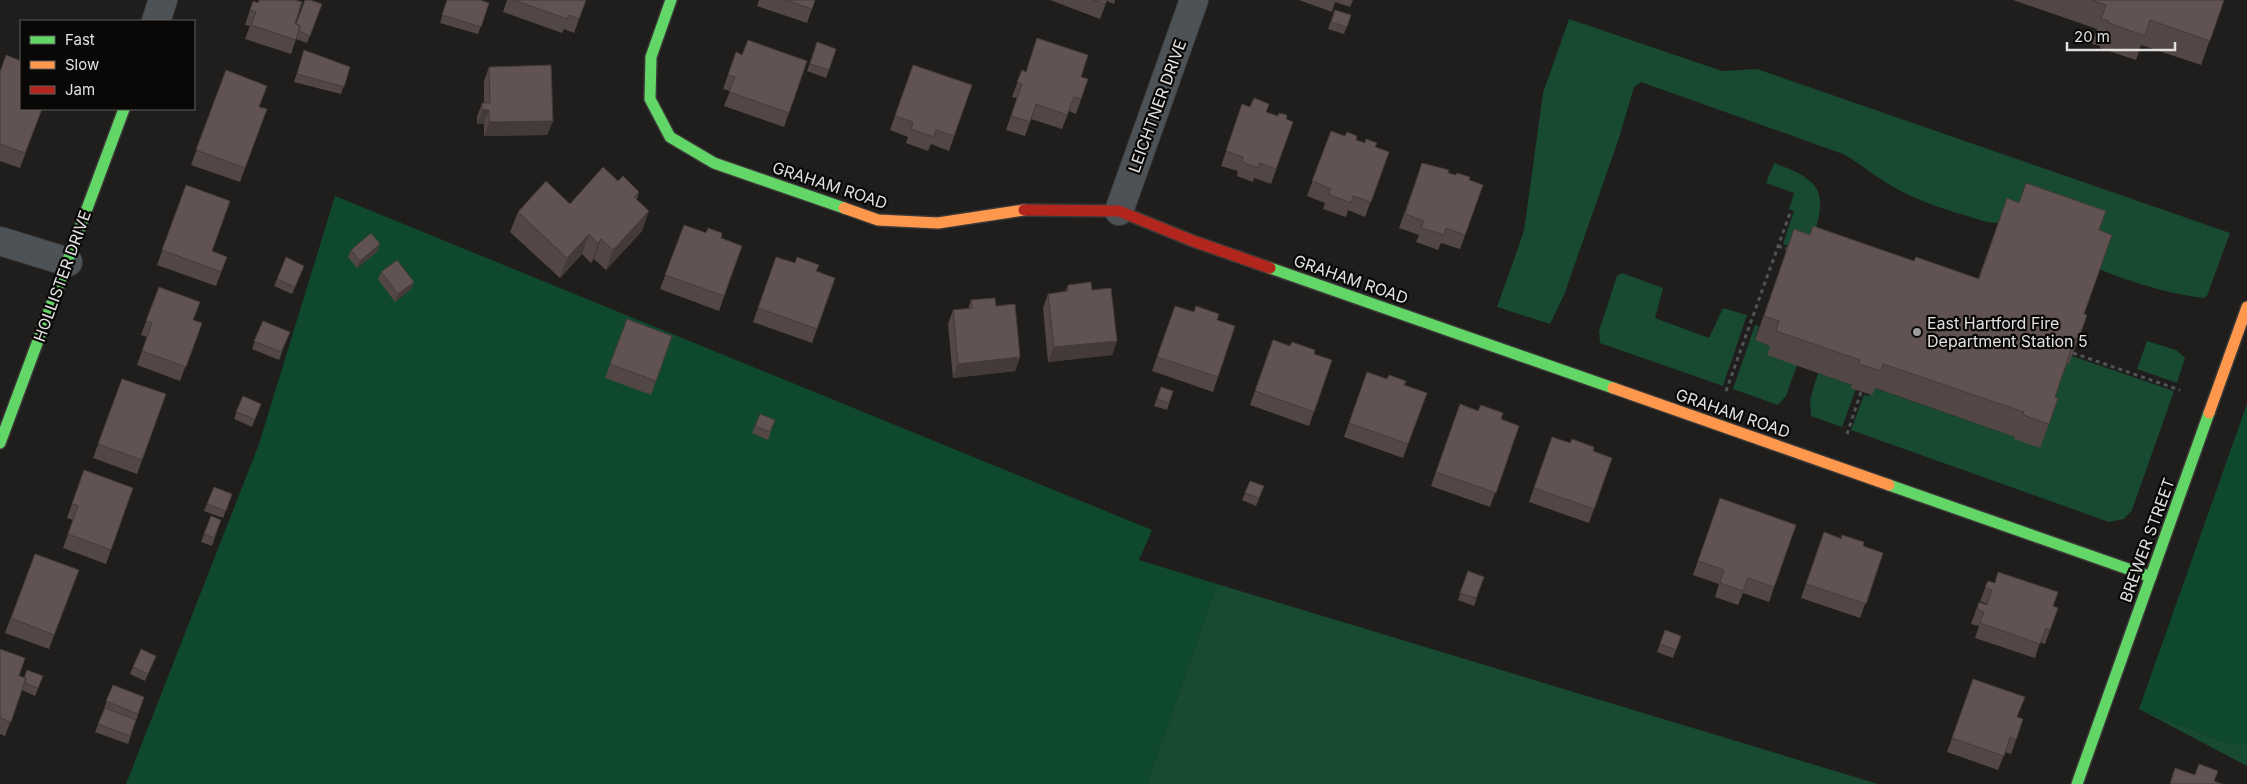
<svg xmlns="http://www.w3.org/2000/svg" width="2247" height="784" font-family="Inter,sans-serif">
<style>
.green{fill:#174a31}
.forest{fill:#0f492d}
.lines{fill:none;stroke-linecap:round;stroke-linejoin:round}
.street-casing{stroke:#3a3938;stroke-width:30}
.fast-casing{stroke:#3a3938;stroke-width:14}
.slow-casing{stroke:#3a3938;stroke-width:14}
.jam-casing{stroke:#3a3938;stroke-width:14}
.path{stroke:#4f5456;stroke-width:3;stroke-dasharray:4 4;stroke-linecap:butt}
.street{stroke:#4c5256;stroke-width:28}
.fast{stroke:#63d668;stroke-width:11}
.slow{stroke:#ff974d;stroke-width:11}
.jam{stroke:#b3261e;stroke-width:11}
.wall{fill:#534746}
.shaded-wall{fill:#433a39}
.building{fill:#605351;stroke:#433a39}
.poi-dot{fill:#9d9c9b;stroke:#090807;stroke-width:2}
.labels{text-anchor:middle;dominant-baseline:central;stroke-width:4.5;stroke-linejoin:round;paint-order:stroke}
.street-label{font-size:16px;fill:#e1e0df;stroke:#090807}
.poi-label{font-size:16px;fill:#e1e0df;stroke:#090807;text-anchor:start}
</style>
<rect width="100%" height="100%" fill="#1f1e1d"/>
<path class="green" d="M 1569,19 L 1722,71 L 1757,69 L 2230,233 L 2207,296 L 2204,298 C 2130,289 2064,254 1998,223 L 1987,222 C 1958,213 1926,205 1899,190 C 1879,180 1863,165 1843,154 L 1641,82 L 1634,87 L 1619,138 L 1564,295 L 1550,324 L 1497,307 L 1524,231 L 1543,93 Z
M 1774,163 C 1832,183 1825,199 1809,252 L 1783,244 L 1794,211 L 1789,209 L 1794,193 L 1766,183 Z
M 1622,273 L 1663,288 L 1655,318 L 1709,338 L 1723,308 L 1747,315 L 1723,386 L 1600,343 L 1599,331 L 1617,276 Z
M 1755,325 L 1759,326 L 1755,340 L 1770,346 L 1797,365 L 1786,396 L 1778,405 L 1733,389 Z
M 2147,341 L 2176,350 L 2185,358 L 2177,383 L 2137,369 Z
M 2072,356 L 2174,391 L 2132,510 L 2124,519 L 2109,522 L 1851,430 L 1864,395 L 1869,396 L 1874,388 L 2015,437 L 2014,439 L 2046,421 L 2066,363 Z
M 1818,373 L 1852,385 L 1856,389 L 1842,427 L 1811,416 L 1810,400 Z
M 1217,584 L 1878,784 L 1147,784 Z
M 2139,709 L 2232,745 L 2247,745 L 2247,766 Z"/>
<path class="forest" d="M 335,196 L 1152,530 L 1139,560 L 1217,584 L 1147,784 L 126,784 L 259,444 Z
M 2247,404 L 2247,745 L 2232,745 L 2139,709 Z"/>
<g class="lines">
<defs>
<path id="street" d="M 156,21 L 163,0
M 1119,211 L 1194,0
M 0,241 L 68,262"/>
<path id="fast" d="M 671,0 L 651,57 L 650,99 L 670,137 L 714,163 L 844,208
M 1270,268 L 1613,388
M 0,443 L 124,109
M 1889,485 L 2151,577
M 2077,784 L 2209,413"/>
<path id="slow" d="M 844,208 L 878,220 L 938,223 L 1024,210
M 1613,388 L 1889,485
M 2209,413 L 2247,307"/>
<path id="jam" d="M 1024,210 L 1119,211 L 1193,241 L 1270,268"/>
</defs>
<use href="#street" class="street-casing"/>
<use href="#fast" class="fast-casing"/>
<use href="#slow" class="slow-casing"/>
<use href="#jam" class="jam-casing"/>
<path class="path" d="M 1778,246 L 1790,250
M 2073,353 L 2180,390
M 1726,391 L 1790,213
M 1847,434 L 1861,392"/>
<use href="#street" class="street"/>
<use href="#fast" class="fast"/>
<use href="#slow" class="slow"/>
<use href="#jam" class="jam"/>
</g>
<path class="wall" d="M 447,0 L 489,3 L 478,34 L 440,23 Z
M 507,0 L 586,0 L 574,33 L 564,29 L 562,33 L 503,12 Z
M 759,0 L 815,0 L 807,23 L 757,6 Z
M 1050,0 L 1115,0 L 1114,4 L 1107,1 L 1100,19 Z
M 1299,0 L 1353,0 L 1350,7 L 1335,2 L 1332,12 Z
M 2013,0 L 2224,0 L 2201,65 L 2141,45 L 2136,60 L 2100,48 L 2100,46 L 2092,44 L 2097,29 Z
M 253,1 L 296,24 L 322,4 L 307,43 L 296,39 L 291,54 L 245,39 L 250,26 L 245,25 Z
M 1335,10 L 1351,15 L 1344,34 L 1328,29 Z
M 1037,38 L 1081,77 L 1088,79 L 1076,114 L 1069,111 L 1062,129 L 1031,119 L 1025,136 L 1006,130 L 1017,98 L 1012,97 L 1022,70 L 1026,72 Z
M 817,42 L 836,49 L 826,78 L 807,71 Z
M 304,50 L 350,67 L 341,94 L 294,82 Z
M 736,52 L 742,55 L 807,61 L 784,127 L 724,106 L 730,91 L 723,89 Z
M 913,65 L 972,85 L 949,151 L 931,144 L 928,151 L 906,143 L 908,137 L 890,130 Z
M 489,67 L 553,121 L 547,135 L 484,136 L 484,124 L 477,124 L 477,117 L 482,103 L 484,103 L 484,81 Z
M 226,70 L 259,107 L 267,109 L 240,182 L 191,165 Z
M 0,72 L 42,109 L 20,168 L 0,161 Z
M 1242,104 L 1293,122 L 1271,184 L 1254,178 L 1253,182 L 1237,176 L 1238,171 L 1221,166 Z
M 1331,131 L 1389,152 L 1365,217 L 1348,210 L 1346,217 L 1323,209 L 1325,203 L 1307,196 Z
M 1422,163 L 1483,185 L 1460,249 L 1441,243 L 1438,250 L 1416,242 L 1419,235 L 1399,228 Z
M 618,181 L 639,192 L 637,199 L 642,231 L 606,270 L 594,259 L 591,263 L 582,254 L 560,278 L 510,232 L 518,212 L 570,204 Z
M 186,185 L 212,251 L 227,257 L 216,286 L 157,265 Z
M 2007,198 L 2099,231 L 2081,332 L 2069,364 L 2067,363 L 2055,397 L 2049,424 L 2040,448 L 2014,439 L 2015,437 L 1875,388 L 1872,395 L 1850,388 L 1852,385 L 1767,355 L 1770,346 L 1755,340 L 1794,229 L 1810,235 L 1914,261 L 1978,279 Z
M 684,225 L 742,246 L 719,311 L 660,289 Z
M 351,250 L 377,252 L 357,268 L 348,257 Z
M 776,257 L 835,278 L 812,343 L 753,322 Z
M 304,266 L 292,294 L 274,286 L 277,279 Z
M 381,272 L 414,282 L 411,289 L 395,302 L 378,279 Z
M 1068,285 L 1092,290 L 1117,341 L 1112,355 L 1048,362 L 1043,308 L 1048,294 L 1065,292 Z
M 159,287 L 193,320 L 202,323 L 180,381 L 137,365 L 147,337 L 141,335 Z
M 971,300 L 996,306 L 1020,357 L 1015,371 L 953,378 L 948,324 L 953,310 L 968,309 Z
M 627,319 L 672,336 L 651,395 L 605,378 Z
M 1170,320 L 1217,320 L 1218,377 L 1213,392 L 1152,371 Z
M 263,321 L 290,332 L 279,360 L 252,349 Z
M 1273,340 L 1332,360 L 1309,426 L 1250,405 Z
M 1367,372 L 1427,393 L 1403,458 L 1344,437 Z
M 122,379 L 166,394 L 137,474 L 93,458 Z
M 1161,387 L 1173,391 L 1167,410 L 1154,406 Z
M 243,396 L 261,404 L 252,427 L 234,419 Z
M 1460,404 L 1519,426 L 1490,507 L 1431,486 Z
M 775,420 L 768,440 L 752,433 L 755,426 Z
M 1552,437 L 1612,458 L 1589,523 L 1529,502 Z
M 84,470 L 133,488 L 106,564 L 63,548 L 73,520 L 67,518 Z
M 1250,481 L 1264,486 L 1256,506 L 1242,500 Z
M 214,487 L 232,494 L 223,518 L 204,511 Z
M 1720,498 L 1796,525 L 1769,602 L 1743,593 L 1738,605 L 1715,597 L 1719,584 L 1693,575 Z
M 211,516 L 221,520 L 212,546 L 201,542 Z
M 1824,532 L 1841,538 L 1842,535 L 1863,546 L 1883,553 L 1860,618 L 1801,598 Z
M 35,554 L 79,570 L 49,649 L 5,633 Z
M 1468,571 L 1484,577 L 1474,606 L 1458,600 Z
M 1988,581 L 2053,607 L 2050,630 L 2045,644 L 2040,642 L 2035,658 L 1975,638 L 1979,626 L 1971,624 L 1979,602 L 1987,605 L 1987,604 L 1980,601 Z
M 1665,630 L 1681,636 L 1673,658 L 1657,652 Z
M 0,649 L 19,676 L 24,678 L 43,676 L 35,696 L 22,690 L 5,736 L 0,734 Z
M 156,656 L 145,681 L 130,674 L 133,667 Z
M 1973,679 L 2017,717 L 2016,740 L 2011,754 L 2005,752 L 1998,770 L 1947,752 Z
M 113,685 L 144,697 L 128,744 L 95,732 Z"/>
<path class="shaded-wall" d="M 482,110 L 489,110 L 484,124 L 477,124 Z
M 553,121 L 547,135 L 484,136 L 489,122 Z
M 649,211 L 642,231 L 606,270 L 613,250 Z
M 589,234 L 582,254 L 560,278 L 567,258 Z
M 601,239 L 594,259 L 591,263 L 598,243 Z
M 380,244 L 377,252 L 357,268 L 360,261 Z
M 414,282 L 411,289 L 395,302 L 398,294 Z
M 1117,341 L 1112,355 L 1048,362 L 1054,347 Z
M 1020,357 L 1015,371 L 953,378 L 958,364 Z"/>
<path class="building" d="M 259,0 L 295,0 L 302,2 L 295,24 L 300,26 L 296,40 L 251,25 L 256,12 L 250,10 L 253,1 L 258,3 Z
M 305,0 L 310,0 L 322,4 L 310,36 L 299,31 L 300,26 L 296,24 Z
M 447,0 L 480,0 L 489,3 L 481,27 L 442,15 Z
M 514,0 L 586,0 L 579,19 L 569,15 L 567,19 Z
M 786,0 L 815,0 L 812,9 Z
M 1093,0 L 1107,0 L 1105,4 Z
M 2092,0 L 2224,0 L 2210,41 L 2150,20 L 2145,36 L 2109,23 L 2109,21 L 2101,19 L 2106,5 Z
M 1335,10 L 1351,15 L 1347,27 L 1331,22 Z
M 1037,38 L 1088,55 L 1081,77 L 1088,79 L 1081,99 L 1074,97 L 1067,115 L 1036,104 L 1030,122 L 1011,116 L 1022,84 L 1017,82 L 1022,70 L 1026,72 Z
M 748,40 L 807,61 L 789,113 L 729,92 L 735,77 L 728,75 L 736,52 L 742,55 Z
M 817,42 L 836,49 L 829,70 L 810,64 Z
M 304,50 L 350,67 L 344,87 L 297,74 Z
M 6,55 L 21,61 L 21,109 L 42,109 L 25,153 L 0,144 L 0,72 Z
M 551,65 L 553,121 L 489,122 L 489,110 L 482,110 L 482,103 L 490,103 L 489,67 Z
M 913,65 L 972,85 L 954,136 L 936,130 L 934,137 L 911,129 L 913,122 L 895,116 Z
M 226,70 L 267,86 L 259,107 L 267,109 L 245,168 L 196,150 Z
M 1254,98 L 1269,104 L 1266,112 L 1278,116 L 1279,113 L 1287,115 L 1286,119 L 1293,122 L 1276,169 L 1260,163 L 1258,168 L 1242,162 L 1243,157 L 1226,151 L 1242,104 L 1250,107 Z
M 1331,131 L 1345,136 L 1347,132 L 1357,136 L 1356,140 L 1365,143 L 1366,139 L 1377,143 L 1375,147 L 1389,152 L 1371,202 L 1353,196 L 1351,203 L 1328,194 L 1331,189 L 1312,181 Z
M 1422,163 L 1449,170 L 1448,173 L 1456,175 L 1457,173 L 1470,177 L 1469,180 L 1483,185 L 1465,235 L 1446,228 L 1444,235 L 1421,228 L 1424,221 L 1405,214 Z
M 603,167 L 618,181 L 623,176 L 639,192 L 634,197 L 649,211 L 613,250 L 601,239 L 598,243 L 589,234 L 567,258 L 518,212 L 546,181 L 570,204 Z
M 2026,183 L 2106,211 L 2099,230 L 2112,235 L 2084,314 L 2087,315 L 2081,332 L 2078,339 L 2075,338 L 2055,397 L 2058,398 L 2049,424 L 2023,415 L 2024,412 L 1883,364 L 1881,371 L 1859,364 L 1860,360 L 1776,331 L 1779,321 L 1764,316 L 1794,229 L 1810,235 L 1813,226 L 1914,261 L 1916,257 L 1979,279 L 2007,198 L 2019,203 Z
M 186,185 L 230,201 L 212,251 L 227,257 L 221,272 L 162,250 Z
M 684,225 L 706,233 L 708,228 L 722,233 L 721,238 L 742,246 L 724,296 L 665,275 Z
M 371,233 L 380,244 L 360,261 L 351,250 Z
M 286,257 L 304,266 L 295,287 L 277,279 Z
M 776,257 L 795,263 L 797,257 L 819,265 L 816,271 L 835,278 L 817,329 L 758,308 Z
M 397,260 L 414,282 L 398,294 L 381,272 Z
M 1091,282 L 1092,290 L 1111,288 L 1117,341 L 1054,347 L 1048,294 L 1068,291 L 1068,285 Z
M 159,287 L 200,302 L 193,320 L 202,323 L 186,367 L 142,351 L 152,323 L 146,321 Z
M 995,298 L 996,306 L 1015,304 L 1020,357 L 958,364 L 953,310 L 972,308 L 971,300 Z
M 1175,306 L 1194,312 L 1196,306 L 1219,314 L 1217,320 L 1235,326 L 1218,377 L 1157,357 Z
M 627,319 L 672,336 L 656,381 L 610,364 Z
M 263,321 L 290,332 L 281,352 L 254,341 Z
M 1273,340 L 1290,346 L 1292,342 L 1315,350 L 1314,354 L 1332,360 L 1314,412 L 1255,391 Z
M 1367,372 L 1387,379 L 1389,375 L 1406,381 L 1404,385 L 1427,393 L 1408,444 L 1349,423 Z
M 122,379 L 166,394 L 142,460 L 98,444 Z
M 1161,387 L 1173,391 L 1169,403 L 1157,399 Z
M 243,396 L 261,404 L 255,419 L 236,412 Z
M 1460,404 L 1478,411 L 1481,405 L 1503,413 L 1501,419 L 1519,426 L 1496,493 L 1436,472 Z
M 760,414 L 775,420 L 770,432 L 755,426 Z
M 1552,437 L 1570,443 L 1572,439 L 1594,447 L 1593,451 L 1612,458 L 1594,509 L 1534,488 Z
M 84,470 L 133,488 L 111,550 L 68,534 L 78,506 L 72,504 Z
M 1250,481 L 1264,486 L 1259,498 L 1245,493 Z
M 214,487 L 232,494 L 226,511 L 207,504 Z
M 1720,498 L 1796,525 L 1774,587 L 1748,578 L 1743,591 L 1720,583 L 1724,570 L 1698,561 Z
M 211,516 L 221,520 L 214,538 L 204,534 Z
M 1824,532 L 1841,539 L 1842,535 L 1864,542 L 1863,546 L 1883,553 L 1866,604 L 1806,584 Z
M 35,554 L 79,570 L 54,635 L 11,618 Z
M 1468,571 L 1484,577 L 1476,598 L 1460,593 Z
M 1998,572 L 2058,592 L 2053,606 L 2058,608 L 2050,630 L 2046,628 L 2040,644 L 1980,623 L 1984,612 L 1977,609 L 1979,602 L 1987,605 L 1992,590 L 1985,587 L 1988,581 L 1995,583 Z
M 1665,630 L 1681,636 L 1676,650 L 1660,644 Z
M 0,649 L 25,658 L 19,676 L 26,678 L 11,722 L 0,718 Z
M 141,649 L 156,656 L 148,674 L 133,667 Z
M 27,670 L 43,676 L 38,688 L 25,683 L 26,678 L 24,678 Z
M 1973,679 L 2025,697 L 2017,717 L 2023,719 L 2016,740 L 2010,737 L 2004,756 L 1952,738 Z
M 113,685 L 144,697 L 138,714 L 106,701 Z
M 105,708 L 136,720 L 130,736 L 98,724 Z
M 2199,764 L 2218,771 L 2214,781 L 2222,784 L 2170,784 L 2175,768 L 2195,775 Z"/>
<circle class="poi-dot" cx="1917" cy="332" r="5"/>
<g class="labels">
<g class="street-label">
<text transform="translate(1157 106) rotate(-70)">LEICHTNER DRIVE</text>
<text transform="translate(830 185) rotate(18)">GRAHAM ROAD</text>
<text transform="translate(62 276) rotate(-70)">HOLLISTER DRIVE</text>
<text transform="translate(1351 279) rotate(19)">GRAHAM ROAD</text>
<text transform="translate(1733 413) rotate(19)">GRAHAM ROAD</text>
<text transform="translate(2147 540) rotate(-70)">BREWER STREET</text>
</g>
<g class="poi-label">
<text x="1927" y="323">East Hartford Fire<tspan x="1927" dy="18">Department Station 5</tspan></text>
</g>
</g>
<rect x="20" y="20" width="175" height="90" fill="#090807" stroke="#5f5e5d"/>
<rect x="30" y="36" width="25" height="8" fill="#63d668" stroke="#5f5e5d"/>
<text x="65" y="45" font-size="15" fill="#e1e0df">Fast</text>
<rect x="30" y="61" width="25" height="8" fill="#ff974d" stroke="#5f5e5d"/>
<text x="65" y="70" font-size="15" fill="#e1e0df">Slow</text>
<rect x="30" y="86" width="25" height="8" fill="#b3261e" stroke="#5f5e5d"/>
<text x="65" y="95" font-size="15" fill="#e1e0df">Jam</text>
<path d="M2067 42v8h108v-8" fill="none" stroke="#e1e0df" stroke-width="2.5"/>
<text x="2074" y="42" font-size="15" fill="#e1e0df" stroke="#090807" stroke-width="4" paint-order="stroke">20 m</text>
</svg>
